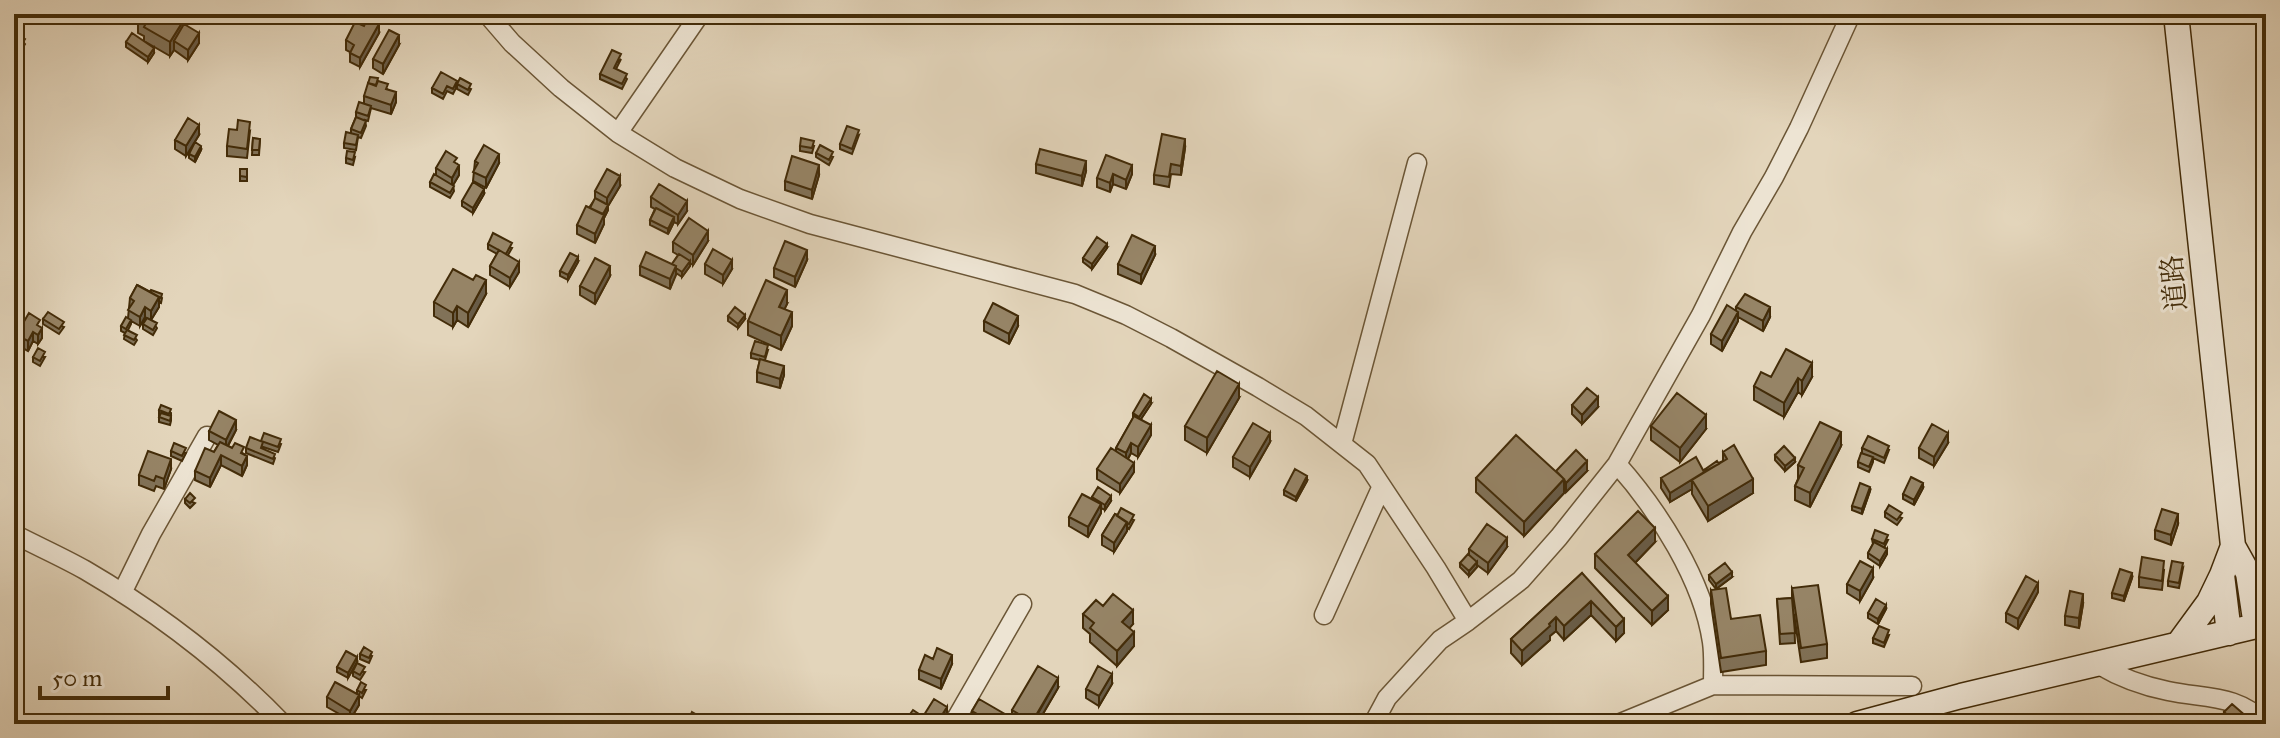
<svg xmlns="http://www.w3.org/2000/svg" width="2280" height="738" font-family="'IM FELL Great Primer','Noto Serif SC',serif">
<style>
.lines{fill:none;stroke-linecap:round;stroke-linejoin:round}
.minor-casing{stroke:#6b5636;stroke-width:21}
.secondary-casing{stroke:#432c09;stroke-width:27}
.minor{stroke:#ede4d3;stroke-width:18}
.secondary{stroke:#ede4d3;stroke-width:24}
.wall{fill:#817258;stroke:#432c09;stroke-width:2}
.shaded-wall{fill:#695c47;stroke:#432c09;stroke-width:2}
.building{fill:#968466;stroke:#432c09;stroke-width:2}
.labels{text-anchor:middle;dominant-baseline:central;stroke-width:6;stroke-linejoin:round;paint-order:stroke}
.street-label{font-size:28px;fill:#432c09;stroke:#ede4d3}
</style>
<rect width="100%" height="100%" fill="#e3d5bb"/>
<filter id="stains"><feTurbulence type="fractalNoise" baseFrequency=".0025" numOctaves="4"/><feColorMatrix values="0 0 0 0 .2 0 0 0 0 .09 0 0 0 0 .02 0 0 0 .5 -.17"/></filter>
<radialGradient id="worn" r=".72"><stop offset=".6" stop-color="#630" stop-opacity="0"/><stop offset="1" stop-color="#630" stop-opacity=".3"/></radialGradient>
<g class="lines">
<defs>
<path id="minor" d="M 487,14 L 512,43 L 561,88 L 618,133 L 675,168 L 740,199 L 810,224 L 1075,294 L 1126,315 L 1171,338 L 1258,387 L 1306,416 L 1367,464 L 1436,568 L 1468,621
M 618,133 L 700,14
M 1342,444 L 1417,163
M 1617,464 C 1658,510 1703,580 1712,642 C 1714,656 1713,671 1713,685 L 1618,724
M 14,534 C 37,546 62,557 85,570 C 157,612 225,664 283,724
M 122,593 L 151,534 L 207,436
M 1324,615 L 1381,488
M 2099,665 C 2121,678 2143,686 2168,691 C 2205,699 2238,694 2266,724
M 1713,685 L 1912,686
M 953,724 L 1022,604
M 1373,724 L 1387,698 L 1440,640 L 1468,621 L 1521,580 L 1559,537 L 1617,464 L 1701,315 L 1742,232 L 1774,177 L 1799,128 L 1851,14"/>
<path id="secondary" d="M 2229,633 L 2222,575 L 2233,546
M 2179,643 L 2209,602 L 2222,575
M 1857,724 L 1961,696 L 2256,626 L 2248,573 L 2233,546 L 2176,14"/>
</defs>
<use href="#minor" class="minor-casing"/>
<use href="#secondary" class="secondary-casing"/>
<use href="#minor" class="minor"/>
<use href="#secondary" class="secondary"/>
</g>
<path class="wall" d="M 180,14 L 185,24 L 199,43 L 188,60 L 174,50 L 170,56 L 144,41 L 144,36 L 138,33 L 138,19 Z
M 14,32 L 25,44 L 20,52 L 14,48 Z
M 379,33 L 360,67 L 350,62 L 350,52 L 346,50 L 346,40 Z
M 126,42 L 154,53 L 148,62 L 126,47 Z
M 399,45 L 383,74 L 373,68 L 373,59 Z
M 621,59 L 616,69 L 627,79 L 622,89 L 600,79 L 600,74 Z
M 378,81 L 388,90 L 396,102 L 391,114 L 371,108 L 368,121 L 365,120 L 366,126 L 361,138 L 358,137 L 356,150 L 344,148 L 344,143 L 351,133 L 351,129 L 356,117 L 356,112 L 364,104 L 364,96 Z
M 457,84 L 471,89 L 468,95 L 457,89 Z
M 457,86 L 453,94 L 447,91 L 443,99 L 432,93 L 432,88 Z
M 250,131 L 247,158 L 227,156 L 227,146 Z
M 199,135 L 186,156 L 175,149 L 175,140 Z
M 859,135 L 852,154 L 840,149 L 840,144 Z
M 253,138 L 260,139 L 259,155 L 252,155 Z
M 800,146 L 814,146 L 812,153 L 800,151 Z
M 1185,148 L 1181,175 L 1171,174 L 1169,187 L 1154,184 L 1154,175 Z
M 201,150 L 195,162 L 189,158 L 189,154 Z
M 816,153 L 833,157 L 829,165 L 816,157 Z
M 355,157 L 353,165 L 346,163 L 346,158 Z
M 475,161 L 499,163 L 486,188 L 473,181 Z
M 457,164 L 459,175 L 453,185 L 454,191 L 450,198 L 430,187 L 430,182 L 436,175 L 436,168 Z
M 1036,164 L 1086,171 L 1082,186 L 1036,173 Z
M 1132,165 L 1132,174 L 1126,189 L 1113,184 L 1110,192 L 1097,187 L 1097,178 Z
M 240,169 L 247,169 L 247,181 L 240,181 Z
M 819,175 L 812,199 L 785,190 L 785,181 Z
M 620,186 L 608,206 L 608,210 L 604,218 L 604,224 L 595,243 L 577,234 L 577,225 L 595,199 L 595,191 Z
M 484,194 L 473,213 L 462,206 L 462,201 Z
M 651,197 L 687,211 L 678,224 L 674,222 L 668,234 L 650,225 L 650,220 L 655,209 L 651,207 Z
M 708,241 L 693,265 L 690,263 L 690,266 L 682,277 L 676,273 L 670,289 L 640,275 L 640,266 L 672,264 L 678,255 L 673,252 L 673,242 Z
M 488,244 L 512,248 L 508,255 L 519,272 L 510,287 L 490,275 L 490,266 L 497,254 L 488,249 Z
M 1107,248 L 1092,269 L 1083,262 L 1083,258 Z
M 1155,255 L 1141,284 L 1118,274 L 1118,264 Z
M 807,260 L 795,287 L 774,277 L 774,268 Z
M 578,262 L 568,280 L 560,276 L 560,271 Z
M 705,264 L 732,269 L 723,284 L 705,274 Z
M 610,276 L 595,304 L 580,295 L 580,286 Z
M 137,285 L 162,298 L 161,303 L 159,302 L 159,307 L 151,320 L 157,328 L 153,335 L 143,329 L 143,324 L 146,318 L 145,317 L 140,326 L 131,321 L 131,324 L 128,330 L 137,340 L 134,345 L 124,339 L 125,333 L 121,331 L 121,326 L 128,318 L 130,298 Z
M 486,294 L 468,327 L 457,320 L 453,327 L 434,316 L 434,302 Z
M 787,304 L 784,309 L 792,326 L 781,350 L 748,335 L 748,321 Z
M 1736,307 L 1770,317 L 1763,331 L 1738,317 L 1738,321 L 1722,351 L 1711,344 L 1711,334 L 1736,311 Z
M 728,316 L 745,319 L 738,328 L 728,321 Z
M 43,319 L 64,327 L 59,334 L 43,324 Z
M 984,321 L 1018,326 L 1009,344 L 984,331 Z
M 40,327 L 42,338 L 38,344 L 33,341 L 28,351 L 16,344 L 16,335 Z
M 768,350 L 765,360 L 784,375 L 780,388 L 757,382 L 757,372 L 760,360 L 751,358 L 751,353 Z
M 33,357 L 45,357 L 40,366 L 33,362 Z
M 1771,377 L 1812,377 L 1802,395 L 1798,392 L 1784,417 L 1754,400 L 1754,386 Z
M 1239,398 L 1207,453 L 1185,440 L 1185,426 Z
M 1151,404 L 1141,419 L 1151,435 L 1138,457 L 1131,453 L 1128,459 L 1134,472 L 1120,493 L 1097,479 L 1097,469 L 1116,452 L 1116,448 L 1133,418 L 1133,413 Z
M 1572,405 L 1598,407 L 1582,424 L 1572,414 Z
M 159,410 L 171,413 L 171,421 L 170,425 L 159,422 Z
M 1651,426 L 1706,429 L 1680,462 L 1651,440 Z
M 236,430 L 228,446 L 244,454 L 247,465 L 242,476 L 221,465 L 210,487 L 195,480 L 195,471 L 214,452 L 218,445 L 209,440 L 209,431 Z
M 261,441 L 281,444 L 278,452 L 263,447 L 262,448 L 275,458 L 273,464 L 246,453 L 246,448 Z
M 1270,442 L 1250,477 L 1233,467 L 1233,457 Z
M 1948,443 L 1934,466 L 1919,458 L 1919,448 Z
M 1841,446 L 1810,507 L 1795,500 L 1795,486 L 1798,479 L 1798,465 Z
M 1862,448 L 1889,450 L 1884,463 L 1873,458 L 1873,462 L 1869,472 L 1858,467 L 1858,462 L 1862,453 Z
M 171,451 L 186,453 L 182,461 L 171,456 Z
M 1723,452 L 1753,493 L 1708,521 L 1692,494 L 1692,489 L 1670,502 L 1661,488 L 1661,478 L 1704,470 L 1723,461 Z
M 1775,455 L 1795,462 L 1785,471 L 1775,460 Z
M 171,469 L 164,489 L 156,486 L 154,491 L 139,485 L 139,475 Z
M 1556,471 L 1587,471 L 1566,492 L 1564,491 L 1564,493 L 1524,536 L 1476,492 L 1476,478 Z
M 1307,481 L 1296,501 L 1284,495 L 1284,490 Z
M 1923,488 L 1914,505 L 1903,499 L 1903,494 Z
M 1870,491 L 1862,514 L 1852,510 L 1852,506 Z
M 1092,497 L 1111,501 L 1105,510 L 1101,508 L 1101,513 L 1088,537 L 1069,526 L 1069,517 L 1092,499 Z
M 185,499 L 195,503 L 190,508 L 185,503 Z
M 1885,512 L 1902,518 L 1897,525 L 1885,517 Z
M 1115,514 L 1134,520 L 1129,529 L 1127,527 L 1127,531 L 1114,552 L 1102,545 L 1102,535 Z
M 2178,524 L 2171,545 L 2155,539 L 2155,530 Z
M 1872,539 L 1888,540 L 1884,548 L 1887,554 L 1880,566 L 1868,558 L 1868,553 L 1873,544 Z
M 1655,542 L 1635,563 L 1668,610 L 1652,625 L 1595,568 L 1595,554 Z
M 1507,547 L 1488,573 L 1477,565 L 1477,567 L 1469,576 L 1460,567 L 1460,563 L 1469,555 L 1469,549 Z
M 2183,568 L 2179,588 L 2168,586 L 2168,581 Z
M 2164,570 L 2162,590 L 2139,587 L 2139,577 Z
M 1582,573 L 1624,633 L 1616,641 L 1591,615 L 1564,640 L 1556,631 L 1550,636 L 1550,640 L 1522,665 L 1511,653 L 1511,639 Z
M 1709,575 L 1732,577 L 1716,589 L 1709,580 Z
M 1873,578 L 1860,601 L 1847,593 L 1847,584 Z
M 2132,578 L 2124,601 L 2112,598 L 2112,593 Z
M 1792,588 L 1827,644 L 1827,658 L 1801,662 L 1794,614 L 1795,643 L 1780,644 L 1777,599 L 1792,598 Z
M 1711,590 L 1731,619 L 1766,651 L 1766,665 L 1721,672 L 1711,604 Z
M 2038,592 L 2018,629 L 2006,622 L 2006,613 Z
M 2083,604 L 2079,628 L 2065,625 L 2065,616 Z
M 1103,606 L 1133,624 L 1129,628 L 1134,646 L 1117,666 L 1090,642 L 1090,634 L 1083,628 L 1083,614 Z
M 1886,609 L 1878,624 L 1868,618 L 1868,613 Z
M 1889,635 L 1884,647 L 1873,643 L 1873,638 Z
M 360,654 L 372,656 L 369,663 L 360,659 Z
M 933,659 L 952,664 L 941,689 L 919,679 L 919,670 Z
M 357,662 L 348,678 L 337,672 L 337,667 Z
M 353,671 L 365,672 L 360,680 L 353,676 Z
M 1112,684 L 1099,706 L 1086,698 L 1086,689 Z
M 1058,688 L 1037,724 L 978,724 L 972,721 L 972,711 L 1012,718 L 1012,710 Z
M 357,690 L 366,690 L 362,698 L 359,696 L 359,705 L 350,720 L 327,707 L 327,697 L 357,694 Z
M 947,712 L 940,724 L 930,724 L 924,720 L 924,715 Z
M 2224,712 L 2255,724 L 2227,724 L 2224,722 Z"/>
<path class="shaded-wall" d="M 185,18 L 185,32 L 174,41 L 174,50 L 170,56 L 170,42 Z
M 379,24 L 379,33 L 360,67 L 360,58 Z
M 199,33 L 199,43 L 188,60 L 188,50 Z
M 399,35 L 399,45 L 383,74 L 383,64 Z
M 154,48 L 154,53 L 148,62 L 148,57 Z
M 396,92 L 396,102 L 391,114 L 391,105 Z
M 199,125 L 199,135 L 186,156 L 186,146 Z
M 1185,139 L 1185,148 L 1181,175 L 1181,166 Z
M 201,146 L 201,150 L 195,162 L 195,157 Z
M 499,154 L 499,163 L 486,188 L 486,178 Z
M 1086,161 L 1086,171 L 1082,186 L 1082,176 Z
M 459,165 L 459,175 L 452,187 L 452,178 Z
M 819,165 L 819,175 L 812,199 L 812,190 Z
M 1132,165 L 1132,174 L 1126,189 L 1126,180 Z
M 1113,174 L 1113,184 L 1110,192 L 1110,183 Z
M 620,176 L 620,186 L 608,206 L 608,210 L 604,218 L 604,224 L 595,243 L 595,234 L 602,217 L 607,207 L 607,198 Z
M 484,189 L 484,194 L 473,213 L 473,208 Z
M 687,201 L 687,211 L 678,224 L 678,215 Z
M 674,217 L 674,222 L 668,234 L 668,229 Z
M 708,231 L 708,241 L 693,265 L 693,255 Z
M 1107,244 L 1107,248 L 1092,269 L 1092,264 Z
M 1155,246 L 1155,255 L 1141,284 L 1141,275 Z
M 807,250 L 807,260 L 795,287 L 795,277 Z
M 578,257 L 578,262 L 568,280 L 568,275 Z
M 732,260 L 732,269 L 723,284 L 723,275 Z
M 690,261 L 690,266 L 682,277 L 682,272 Z
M 519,262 L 519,272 L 510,287 L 510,278 Z
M 610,266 L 610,276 L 595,304 L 595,294 Z
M 676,266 L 676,275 L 670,289 L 670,279 Z
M 486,280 L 486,294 L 468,327 L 468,313 Z
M 787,290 L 787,304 L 779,321 L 779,307 Z
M 159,297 L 159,307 L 151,320 L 151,311 Z
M 457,306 L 457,320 L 453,327 L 453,313 Z
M 145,307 L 145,317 L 140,326 L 140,317 Z
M 1770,307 L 1770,317 L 1763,331 L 1763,321 Z
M 792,312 L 792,326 L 781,350 L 781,336 Z
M 1738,312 L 1738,321 L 1722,351 L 1722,341 Z
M 745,315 L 745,319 L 738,328 L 738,324 Z
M 1018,316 L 1018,326 L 1009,344 L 1009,334 Z
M 42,328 L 42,338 L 38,344 L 38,335 Z
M 33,332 L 33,341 L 28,351 L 28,341 Z
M 1812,363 L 1812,377 L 1802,395 L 1802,381 Z
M 784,366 L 784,375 L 780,388 L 780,379 Z
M 1798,378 L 1798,392 L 1784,417 L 1784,403 Z
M 1239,384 L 1239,398 L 1207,453 L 1207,438 Z
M 1598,397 L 1598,407 L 1582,424 L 1582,415 Z
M 1151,399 L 1151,404 L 1139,422 L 1139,417 Z
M 1706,415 L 1706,429 L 1680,462 L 1680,448 Z
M 236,420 L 236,430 L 226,449 L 226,440 Z
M 1151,425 L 1151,435 L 1138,457 L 1138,447 Z
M 1841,432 L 1841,446 L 1810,507 L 1810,493 Z
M 1270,433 L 1270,442 L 1250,477 L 1250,467 Z
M 1948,433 L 1948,443 L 1934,466 L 1934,457 Z
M 1131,443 L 1131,453 L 1126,462 L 1126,453 Z
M 221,455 L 221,465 L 210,487 L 210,478 Z
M 247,456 L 247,465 L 242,476 L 242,466 Z
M 1795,458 L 1795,462 L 1785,471 L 1785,466 Z
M 171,459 L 171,469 L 164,489 L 164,479 Z
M 1587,461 L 1587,471 L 1566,492 L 1566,483 Z
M 1134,463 L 1134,472 L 1120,493 L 1120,484 Z
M 1704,472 L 1692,480 L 1692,489 L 1670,502 L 1670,493 Z
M 1307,476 L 1307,481 L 1296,501 L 1296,497 Z
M 1564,479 L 1564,493 L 1524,536 L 1524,522 Z
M 1753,479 L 1753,493 L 1708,521 L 1708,506 Z
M 1923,483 L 1923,488 L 1914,505 L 1914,500 Z
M 1870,487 L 1870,491 L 1862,514 L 1862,509 Z
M 1111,496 L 1111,501 L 1105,510 L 1105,505 Z
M 1101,504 L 1101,513 L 1088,537 L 1088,527 Z
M 2178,514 L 2178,524 L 2171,545 L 2171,535 Z
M 1127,522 L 1127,531 L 1114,552 L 1114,543 Z
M 1655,528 L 1655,542 L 1628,570 L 1628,555 Z
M 1507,538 L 1507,547 L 1488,573 L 1488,563 Z
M 1887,549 L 1887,554 L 1880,566 L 1880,561 Z
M 1477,562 L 1477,567 L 1469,576 L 1469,571 Z
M 1873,568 L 1873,578 L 1860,601 L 1860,591 Z
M 1732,572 L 1732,577 L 1716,589 L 1716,584 Z
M 2132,573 L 2132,578 L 2124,601 L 2124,596 Z
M 2038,583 L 2038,592 L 2018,629 L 2018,619 Z
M 2083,594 L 2083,604 L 2079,628 L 2079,618 Z
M 1668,596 L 1668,610 L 1652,625 L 1652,611 Z
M 1591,601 L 1591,615 L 1564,640 L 1564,626 Z
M 1886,605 L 1886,609 L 1878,624 L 1878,619 Z
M 1133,610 L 1133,624 L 1122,637 L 1122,622 Z
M 1556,617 L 1556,631 L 1550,636 L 1550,640 L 1522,665 L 1522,651 Z
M 1624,619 L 1624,633 L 1616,641 L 1616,627 Z
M 1134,632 L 1134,646 L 1117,666 L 1117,651 Z
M 952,655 L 952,664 L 941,689 L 941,679 Z
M 357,657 L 357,662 L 348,678 L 348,673 Z
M 1112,674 L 1112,684 L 1099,706 L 1099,696 Z
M 1058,678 L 1058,688 L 1037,724 L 1032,724 Z
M 359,695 L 359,705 L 350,720 L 350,711 Z
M 947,707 L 947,712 L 940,724 L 937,724 Z"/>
<path class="building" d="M 141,14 L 178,14 L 185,18 L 170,42 L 144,27 L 146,23 L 138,19 Z
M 368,18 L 379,24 L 360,58 L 350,53 L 354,45 L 346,40 L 355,22 L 364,26 Z
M 184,24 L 199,33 L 188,50 L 174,41 Z
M 389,30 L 399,35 L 383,64 L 373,59 Z
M 14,32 L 25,39 L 20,47 L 14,43 Z
M 132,33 L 154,48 L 148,57 L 126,42 Z
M 612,50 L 621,54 L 614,68 L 627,74 L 622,84 L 600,74 Z
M 441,72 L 457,81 L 453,89 L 447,86 L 443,94 L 432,88 Z
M 370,77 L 378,78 L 376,85 L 368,83 L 368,84 Z
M 460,78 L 471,84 L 468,90 L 457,84 Z
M 378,81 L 388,84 L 386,89 L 396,92 L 391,105 L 364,96 L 368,83 L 376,86 Z
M 359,102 L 371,106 L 368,116 L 356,112 Z
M 356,117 L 366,121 L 361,133 L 351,129 Z
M 188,118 L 199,125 L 186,146 L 175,140 Z
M 238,120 L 250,122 L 247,149 L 227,146 L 229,129 L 237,130 Z
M 847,126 L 859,130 L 852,149 L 840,144 Z
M 346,132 L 358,135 L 356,145 L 344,143 Z
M 1162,134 L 1185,139 L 1181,166 L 1171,164 L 1169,177 L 1154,175 Z
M 253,138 L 260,139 L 259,150 L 252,150 Z
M 801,138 L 814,141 L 812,148 L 800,146 Z
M 195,142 L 201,146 L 195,157 L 189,154 Z
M 484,145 L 499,154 L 486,178 L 473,172 L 478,163 L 475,161 Z
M 820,145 L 833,152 L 829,160 L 816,153 Z
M 1040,149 L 1086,161 L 1082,176 L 1036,164 Z
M 347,151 L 355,152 L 353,160 L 346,158 Z
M 446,151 L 457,158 L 454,162 L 459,165 L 452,178 L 436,168 Z
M 1106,155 L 1132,165 L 1126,180 L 1113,174 L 1110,183 L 1097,178 Z
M 792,156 L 819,165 L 812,190 L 785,181 Z
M 240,169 L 247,169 L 247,177 L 240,176 Z
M 607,169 L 620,176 L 607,198 L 595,191 Z
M 434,174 L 454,186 L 450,193 L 430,182 Z
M 473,182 L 484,189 L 473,208 L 462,201 Z
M 659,184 L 687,201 L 678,215 L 651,197 Z
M 595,198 L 608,205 L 603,214 L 590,208 Z
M 586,206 L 604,215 L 595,234 L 577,225 Z
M 656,208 L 674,217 L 668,229 L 650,220 Z
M 689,218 L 708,231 L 693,255 L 673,242 Z
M 493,233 L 512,243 L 506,254 L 488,244 Z
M 1132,235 L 1155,246 L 1141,275 L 1118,264 Z
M 1097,237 L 1107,244 L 1092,264 L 1083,258 Z
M 785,241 L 807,250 L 795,277 L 774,268 Z
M 713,249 L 732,260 L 723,275 L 705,264 Z
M 499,250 L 519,262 L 510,278 L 490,266 Z
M 646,252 L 676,266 L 670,279 L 640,266 Z
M 570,253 L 578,257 L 568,275 L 560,271 Z
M 679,254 L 690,261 L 682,272 L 676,268 L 676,266 L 672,264 Z
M 595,258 L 610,266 L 595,294 L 580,286 Z
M 453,269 L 473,280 L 476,275 L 486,280 L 468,313 L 457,306 L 453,313 L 434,302 Z
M 766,280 L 787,290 L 779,307 L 792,312 L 781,336 L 748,321 Z
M 137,285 L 159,297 L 151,311 L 145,307 L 140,317 L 128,310 L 134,301 L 130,298 Z
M 151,290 L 162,294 L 161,298 L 150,292 Z
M 1745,294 L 1770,307 L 1763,321 L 1736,307 Z
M 993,303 L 1018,316 L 1009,334 L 984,321 Z
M 1727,305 L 1738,312 L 1722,341 L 1711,334 Z
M 735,307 L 745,315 L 738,324 L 728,316 Z
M 48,312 L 64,322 L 59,329 L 43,319 Z
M 29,313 L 40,320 L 37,325 L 42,328 L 38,335 L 33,332 L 28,341 L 16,335 Z
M 126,317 L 131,320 L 126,329 L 121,326 Z
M 147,318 L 157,323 L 153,330 L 143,324 Z
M 127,330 L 137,335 L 134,340 L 124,335 Z
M 755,341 L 768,345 L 765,357 L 751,353 Z
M 38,348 L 45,352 L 40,361 L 33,357 Z
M 1786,349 L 1812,363 L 1802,381 L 1798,378 L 1784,403 L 1754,386 L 1761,372 L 1771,377 Z
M 760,359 L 784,366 L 780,379 L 757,372 Z
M 1217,371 L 1239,384 L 1207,438 L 1185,426 Z
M 1587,388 L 1598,397 L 1582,415 L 1572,405 Z
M 1677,393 L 1706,415 L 1680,448 L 1651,426 Z
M 1144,394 L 1151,399 L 1139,417 L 1133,413 Z
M 161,405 L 171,409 L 169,414 L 159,410 Z
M 219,411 L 236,420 L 226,440 L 209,431 Z
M 161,413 L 171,416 L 170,421 L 159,417 Z
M 1134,416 L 1151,425 L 1138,447 L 1131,443 L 1126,453 L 1116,448 Z
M 1820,422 L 1841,432 L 1810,493 L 1795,486 L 1804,468 L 1798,465 Z
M 1253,423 L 1270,433 L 1250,467 L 1233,457 Z
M 1932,424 L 1948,433 L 1934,457 L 1919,448 Z
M 264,433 L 281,439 L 278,447 L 261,441 Z
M 1516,435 L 1564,479 L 1524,522 L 1476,478 Z
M 1868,436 L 1889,446 L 1884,458 L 1862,448 Z
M 250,437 L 263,442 L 261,448 L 275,454 L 273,459 L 246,448 Z
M 220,442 L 232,448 L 235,443 L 244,447 L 241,453 L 247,456 L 242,466 L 221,455 L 210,478 L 195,471 L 205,448 L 214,452 Z
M 174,443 L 186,448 L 182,456 L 171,451 Z
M 1734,445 L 1753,479 L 1708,506 L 1692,480 L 1727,459 L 1723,452 Z
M 1784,446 L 1795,458 L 1785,466 L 1775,455 Z
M 1111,448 L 1134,463 L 1120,484 L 1097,469 Z
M 1576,450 L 1587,461 L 1566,483 L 1564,479 L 1556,471 Z
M 148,451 L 171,459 L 164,479 L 156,476 L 154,481 L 139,475 Z
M 1861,453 L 1873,457 L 1869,467 L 1858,462 Z
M 1696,457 L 1704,472 L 1670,493 L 1661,478 Z
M 1717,461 L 1719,464 L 1704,472 L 1704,470 Z
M 1295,469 L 1307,476 L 1296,497 L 1284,490 Z
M 1911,477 L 1923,483 L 1914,500 L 1903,494 Z
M 1860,483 L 1870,487 L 1862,509 L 1852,506 Z
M 1098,487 L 1111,496 L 1105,505 L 1092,497 Z
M 190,493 L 195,498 L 190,503 L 185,499 Z
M 1082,494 L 1101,504 L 1088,527 L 1069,517 Z
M 1889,505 L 1902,513 L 1897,520 L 1885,512 Z
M 1121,508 L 1134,515 L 1129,524 L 1117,516 Z
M 2162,509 L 2178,514 L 2171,535 L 2155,530 Z
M 1638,511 L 1655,528 L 1628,555 L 1668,596 L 1652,611 L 1595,554 Z
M 1115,514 L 1127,522 L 1114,543 L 1102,535 Z
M 1487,524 L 1507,538 L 1488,563 L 1469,549 Z
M 1875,530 L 1888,535 L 1884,544 L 1872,539 Z
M 1874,542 L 1887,549 L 1880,561 L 1868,553 Z
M 1468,554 L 1477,562 L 1469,571 L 1460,563 Z
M 2142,557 L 2164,561 L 2162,581 L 2139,577 Z
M 1860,561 L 1873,568 L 1860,591 L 1847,584 Z
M 2172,561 L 2183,563 L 2179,583 L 2168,581 Z
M 1725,563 L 1732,572 L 1716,584 L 1709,575 Z
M 2120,569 L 2132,573 L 2124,596 L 2112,593 Z
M 1582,573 L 1624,619 L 1616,627 L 1591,601 L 1564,626 L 1556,617 L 1549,624 L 1550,626 L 1522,651 L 1511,639 Z
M 2026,576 L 2038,583 L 2018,619 L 2006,613 Z
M 1818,585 L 1827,644 L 1801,648 L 1792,588 Z
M 1726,588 L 1731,619 L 1760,615 L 1766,651 L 1721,658 L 1711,590 Z
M 2070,591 L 2083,594 L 2079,618 L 2065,616 Z
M 1113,594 L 1133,610 L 1122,622 L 1134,632 L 1117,651 L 1090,628 L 1094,623 L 1083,614 L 1096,600 L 1103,606 Z
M 1792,598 L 1795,633 L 1780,634 L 1777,599 Z
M 1876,599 L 1886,605 L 1878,619 L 1868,613 Z
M 1879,626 L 1889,630 L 1884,643 L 1873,638 Z
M 364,647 L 372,652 L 369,658 L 360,654 Z
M 937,648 L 952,655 L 941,679 L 919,670 L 925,655 L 933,659 Z
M 346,651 L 357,657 L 348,673 L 337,667 Z
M 357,663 L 365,667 L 360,675 L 353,671 Z
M 1038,666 L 1058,678 L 1032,722 L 1012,710 Z
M 1098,666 L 1112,674 L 1099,696 L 1086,689 Z
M 335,682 L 359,695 L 350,711 L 327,697 Z
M 361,682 L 366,685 L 362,693 L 357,690 Z
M 934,699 L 947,707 L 937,723 L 924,715 Z
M 979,699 L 1022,724 L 995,724 L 972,711 Z
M 2232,704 L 2255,724 L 2238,724 L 2224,712 Z
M 913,710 L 922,716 L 917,724 L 903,724 Z
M 692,712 L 697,715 L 693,724 L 688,721 Z"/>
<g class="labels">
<g class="street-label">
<text transform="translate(2174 283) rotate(-96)">道路</text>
</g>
</g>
<rect width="2280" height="738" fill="none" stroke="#e3d5bb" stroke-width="48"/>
<rect x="16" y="16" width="2248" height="706" fill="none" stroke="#432c09" stroke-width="4"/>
<rect x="24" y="24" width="2232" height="690" fill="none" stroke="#432c09" stroke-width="2"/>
<path d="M40 686v12h128v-12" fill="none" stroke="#432c09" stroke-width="4"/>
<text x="52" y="686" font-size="24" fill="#432c09" stroke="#ede4d3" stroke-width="6" paint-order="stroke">50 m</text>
<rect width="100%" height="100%" filter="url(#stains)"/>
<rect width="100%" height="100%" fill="url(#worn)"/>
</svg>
